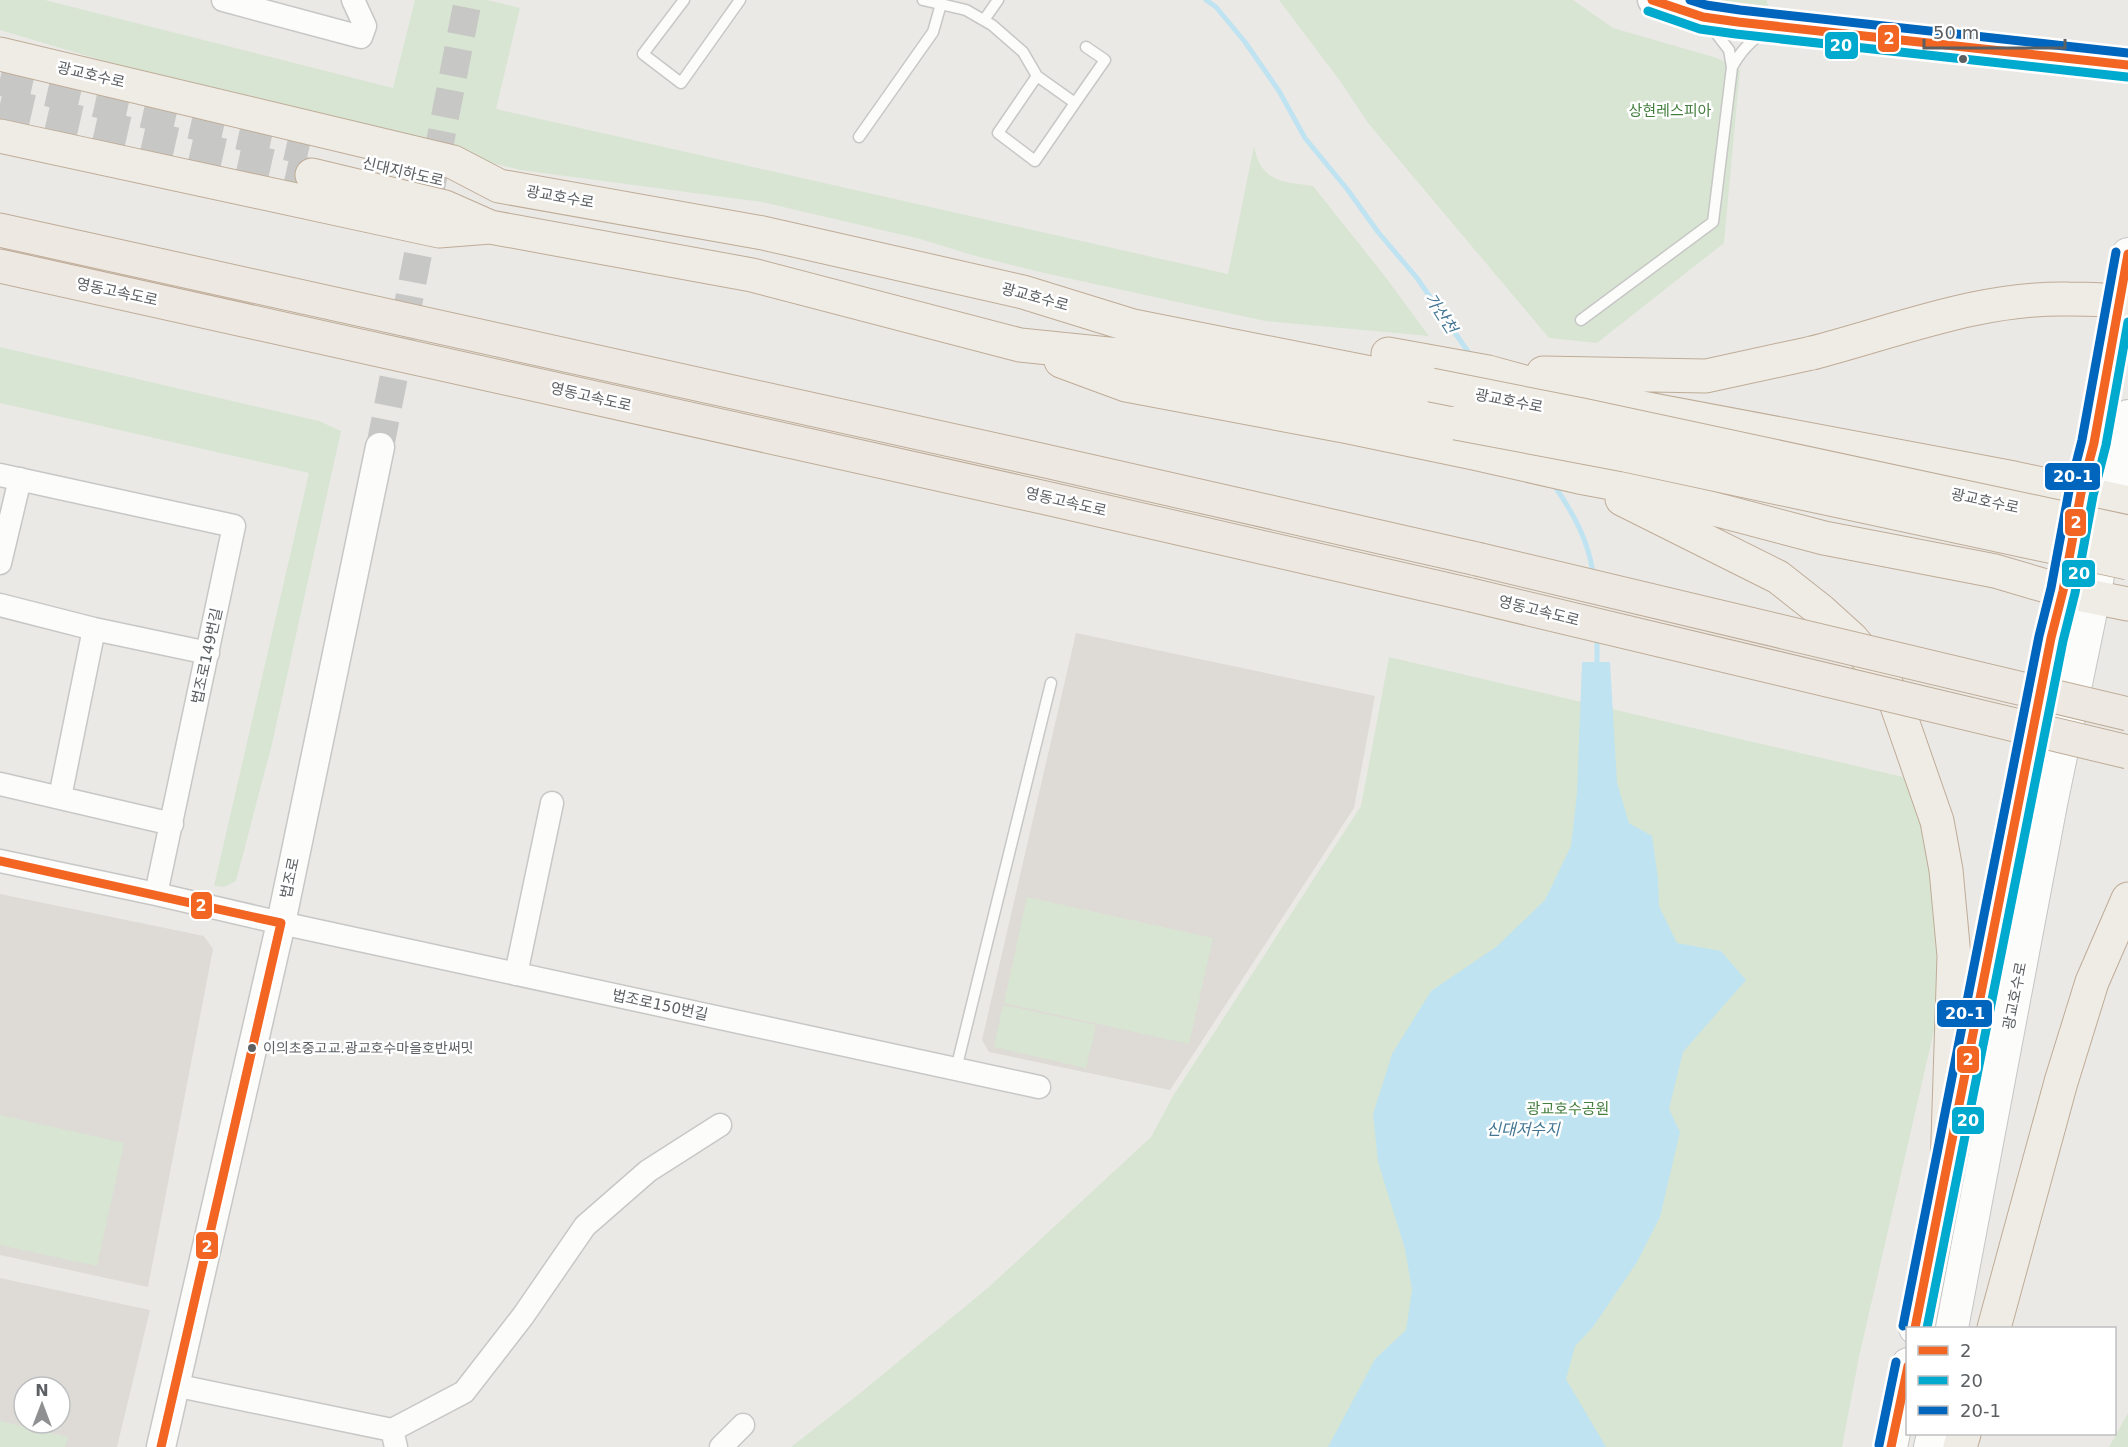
<svg xmlns="http://www.w3.org/2000/svg" width="2128" height="1447" font-family="'DejaVu Sans','Noto Sans KR',sans-serif">
<style>
.education{fill:#dedbd6;fill-rule:evenodd}
.green{fill:#d8e5d3}
.water{fill:#bfe3f0}
.lines{fill:none;stroke-linecap:round;stroke-linejoin:round}
.stream{stroke:#bfe3f0;stroke-width:5}
.tertiary-tunnel{stroke:#c7c7c5;stroke-width:28;stroke-dasharray:28 14;stroke-linecap:butt}
.trunk-tunnel{stroke:#c7c7c5;stroke-width:33;stroke-dasharray:33 16;stroke-linecap:butt}
.service-casing{stroke:#c7c7c6;stroke-width:13}
.minor-casing{stroke:#c7c7c6;stroke-width:25}
.tertiary-casing{stroke:#c7c7c6;stroke-width:31}
.secondary-casing{stroke:#c5c6c5;stroke-width:34}
.trunk-casing{stroke:#beac97;stroke-width:35}
.motorway-casing{stroke:#beac97;stroke-width:35}
.service{stroke:#fcfcfb;stroke-width:10}
.minor{stroke:#fcfcfb;stroke-width:22}
.tertiary{stroke:#fcfcfb;stroke-width:28}
.secondary{stroke:#fcfcfb;stroke-width:32}
.trunk{stroke:#efebe5;stroke-width:33}
.motorway{stroke:#ede8e2;stroke-width:33}
.trunk-bridge-casing{stroke:#beac97;stroke-width:35;stroke-linecap:butt}
.motorway-bridge-casing{stroke:#beac97;stroke-width:35;stroke-linecap:butt}
.trunk-bridge{stroke:#efebe5;stroke-width:33}
.motorway-bridge{stroke:#ede8e2;stroke-width:33}
.bus-1-casing{stroke:#fff;stroke-width:14}
.bus-2-casing{stroke:#fff;stroke-width:14}
.bus-3-casing{stroke:#fff;stroke-width:14}
.bus-1{stroke:#f26522;stroke-width:9}
.bus-2{stroke:#00a9ce;stroke-width:9}
.bus-3{stroke:#0065bd;stroke-width:9}
.bus-dot{fill:#5c6063;stroke:#fff;stroke-width:2}
.labels{text-anchor:middle;dominant-baseline:central;stroke-width:5;stroke-linejoin:round;paint-order:stroke}
.bus-label{font-size:14px;fill:#5c6063;stroke:#fff;text-anchor:start}
.street-label{font-size:15px;fill:#5c6063;stroke:#fff}
.park-label{font-size:15px;fill:#457f3f;stroke:#fff}
.water-label{font-size:16px;font-style:italic;fill:#447794;stroke:#fff}
.line-badge{stroke:#fff;stroke-width:2}
.badge-label{font-size:16px;text-anchor:middle;font-weight:bold;fill:#fff}
</style>
<rect width="100%" height="100%" fill="#ebe9e6"/>
<path class="education" d="M 1076,633 L 1375,696 L 1354,808 L 1170,1090 L 989,1052 L 982,1040 Z
M 0,894 L 204,936 L 213,949 L 148,1287 L 0,1255 Z
M 0,1278 L 150,1310 L 117,1447 L 0,1447 ZM 24,1387 L 60,1387 L 60,1423 L 24,1423 Z"/>
<path class="green" d="M 0,0 L 45,0 L 393,88 L 415,0 L 487,0 L 520,8 L 496,109 L 1228,274 L 1254,146 C 1261,182 1282,182 1313,186 L 1384,275 L 1429,336 L 1265,321 L 1044,273 L 972,255 L 920,239 L 762,202 L 520,170 L 121,66 L 0,30 Z
M 1279,0 L 1573,0 L 1613,28 L 1717,58 L 1740,70 L 1724,243 L 1597,343 L 1549,338 L 1368,123 L 1340,81 Z
M 1707,0 L 1767,0 L 1768,9 Z
M 0,347 L 319,421 L 341,431 L 272,744 L 236,881 L 224,887 L 214,886 L 309,473 L 0,403 Z
M 1389,657 L 1912,779 L 1934,862 L 1941,935 L 1938,1013 L 1859,1357 L 1842,1447 L 791,1447 L 864,1390 L 990,1286 L 1123,1163 L 1151,1137 L 1173,1096 L 1361,806 Z
M 1027,897 L 1213,938 L 1189,1044 L 1004,1003 Z
M 1003,1005 L 1096,1025 L 1086,1068 L 994,1047 Z
M 0,1115 L 124,1143 L 97,1266 L 0,1245 Z
M 2128,1413 L 2128,1447 L 2109,1447 Z
M 0,1421 L 68,1437 L 65,1447 L 0,1447 Z"/>
<path class="water" d="M 1582,662 L 1610,662 L 1617,783 L 1629,823 L 1652,836 L 1658,878 L 1659,906 L 1677,943 L 1721,951 L 1746,980 L 1683,1052 L 1669,1109 L 1680,1132 L 1660,1217 L 1637,1262 L 1593,1327 L 1575,1346 L 1566,1379 L 1606,1447 L 1328,1447 L 1375,1359 L 1406,1330 L 1412,1290 L 1405,1249 L 1378,1162 L 1373,1114 L 1392,1054 L 1431,991 L 1496,947 L 1545,900 L 1571,846 L 1577,793 Z"/>
<g class="lines">
<path class="stream" d="M 1206,0 L 1216,7 L 1245,42 L 1279,91 L 1305,138 L 1347,189 L 1378,232 L 1417,278 L 1471,356
M 1554,485 C 1573,513 1589,541 1593,574
M 1597,637 L 1597,662"/>
<path class="tertiary-tunnel" d="M 380,447 L 468,0"/>
<path class="trunk-tunnel" d="M 0,79 L 309,149
M 0,104 L 312,175"/>
<defs>
<path id="service" d="M 684,0 L 643,54 L 681,83 L 740,0
M 923,0 L 966,10 L 992,25 L 1023,52 L 1037,76 L 1075,103 L 1105,60 L 1086,47
M 984,20 L 998,0
M 1732,67 C 1741,51 1750,41 1766,31
M 1037,76 L 998,133 L 1035,161 L 1075,103
M 859,137 L 933,32 L 941,4
M 1581,320 L 1713,222 L 1732,67 L 1729,50 L 1709,24
M 956,1069 L 1051,683"/>
<path id="minor" d="M 223,0 L 361,37 L 365,26 L 353,0
M 0,475 L 234,526 L 156,894
M 0,563 L 20,479
M 0,605 L 94,629 L 208,653
M 0,784 L 172,824
M 60,797 L 94,629
M 0,861 L 156,894 L 281,923 L 1039,1087
M 516,974 L 552,803
M 174,1385 L 392,1430 L 396,1447
M 392,1430 L 464,1392 L 523,1316 L 585,1226 L 648,1171 L 720,1125
M 721,1447 L 743,1425"/>
<path id="tertiary" d="M 1652,0 L 1703,17 L 1738,22 L 2128,65
M 161,1447 L 281,923 L 380,447"/>
<path id="secondary" d="M 1915,1328 L 1996,923 L 2051,638 L 2063,591 L 2081,493 L 2094,443 L 2128,254
M 1952,1328 L 2051,804 L 2094,597 L 2128,416
M 1891,1447 L 1908,1364
M 1930,1447 L 1933,1434"/>
<path id="trunk" d="M 0,54 L 453,162 L 499,186 L 763,233 L 1023,292 L 1133,326 L 1431,385
M 0,136 L 439,231 L 490,227 L 752,275 L 1020,345 L 1128,356 L 1456,423
M 312,175 L 445,207 L 488,226
M 1388,354 L 1488,372 L 1568,394 L 2014,478 L 2128,503
M 1061,361 L 1126,385 L 1349,427 L 1474,453 L 1579,477 L 1627,486 L 1824,538 L 1995,571 L 2063,591 L 2128,604
M 1543,373 L 1706,376 L 1812,353
M 1622,499 L 1778,577 L 1820,610 L 1852,639 L 1882,676 L 1897,706 L 1937,821 L 1946,870 L 1954,956 L 1947,1169
M 1994,1328 L 2061,1082 L 2092,982 L 2128,899
M 1960,1447 L 1964,1434"/>
<path id="motorway" d="M 0,230 L 1041,460 L 1477,559
M 0,266 L 1046,498 L 1471,595"/>
</defs>
<use href="#service" class="service-casing"/>
<use href="#minor" class="minor-casing"/>
<use href="#tertiary" class="tertiary-casing"/>
<use href="#secondary" class="secondary-casing"/>
<use href="#trunk" class="trunk-casing"/>
<use href="#motorway" class="motorway-casing"/>
<use href="#service" class="service"/>
<use href="#minor" class="minor"/>
<use href="#tertiary" class="tertiary"/>
<use href="#secondary" class="secondary"/>
<use href="#trunk" class="trunk"/>
<use href="#motorway" class="motorway"/>
<defs>
<path id="trunk-bridge" d="M 1812,353 C 1897,331 1980,297 2069,299 C 2090,299 2108,299 2128,304
M 1431,385 L 1582,415 L 2128,532
M 1456,423 L 1625,455 L 2128,563"/>
<path id="motorway-bridge" d="M 1477,559 L 2128,714
M 1471,595 L 2128,752"/>
</defs>
<use href="#trunk-bridge" class="trunk-bridge-casing"/>
<use href="#motorway-bridge" class="motorway-bridge-casing"/>
<use href="#trunk-bridge" class="trunk-bridge"/>
<use href="#motorway-bridge" class="motorway-bridge"/>
<defs>
<path id="bus-1" d="M 1652,0 L 1703,17 L 1738,22 L 2128,65
M 0,861 L 281,923 L 161,1447
M 1915,1328 L 2051,638 L 2063,591 L 2081,493 L 2094,443 L 2128,254
M 1891,1447 L 1908,1366"/>
<path id="bus-2" d="M 1648,11 L 1700,29 L 1736,34 L 2127,77
M 1927,1328 L 2063,641 L 2075,593 L 2093,496 L 2106,445 L 2128,322"/>
<path id="bus-3" d="M 1690,0 L 1706,5 L 1740,10 L 2128,53
M 1903,1326 L 2039,636 L 2051,588 L 2069,491 L 2082,440 L 2116,252
M 1879,1445 L 1896,1362"/>
</defs>
<use href="#bus-1" class="bus-1-casing"/>
<use href="#bus-2" class="bus-2-casing"/>
<use href="#bus-3" class="bus-3-casing"/>
<use href="#bus-1" class="bus-1"/>
<use href="#bus-2" class="bus-2"/>
<use href="#bus-3" class="bus-3"/>
</g>
<g class="bus-dot">
<circle cx="1963" cy="59" r="5"/>
<circle cx="252" cy="1048" r="5"/>
</g>
<g class="labels">
<g class="bus-label">
<text x="263" y="1048">이의초중고교.광교호수마을호반써밋</text>
</g>
<g class="street-label">
<text transform="translate(91 75) rotate(13)">광교호수로</text>
<text transform="translate(403 172) rotate(13)">신대지하도로</text>
<text transform="translate(560 197) rotate(10)">광교호수로</text>
<text transform="translate(117 292) rotate(12)">영동고속도로</text>
<text transform="translate(1035 297) rotate(15)">광교호수로</text>
<text transform="translate(591 397) rotate(13)">영동고속도로</text>
<text transform="translate(1509 401) rotate(11)">광교호수로</text>
<text transform="translate(1985 501) rotate(12)">광교호수로</text>
<text transform="translate(1066 502) rotate(13)">영동고속도로</text>
<text transform="translate(1539 611) rotate(14)">영동고속도로</text>
<text transform="translate(207 656) rotate(-78)">법조로149번길</text>
<text transform="translate(290 878) rotate(-78)">법조로</text>
<text transform="translate(2015 996) rotate(-79)">광교호수로</text>
<text transform="translate(660 1005) rotate(12)">법조로150번길</text>
</g>
<g class="park-label">
<text x="1670" y="111">상현레스피아</text>
<text x="1568" y="1109">광교호수공원</text>
</g>
<g class="water-label">
<text transform="translate(1441 313) rotate(57)">가산천</text>
<text x="1523" y="1129">신대저수지</text>
</g>
</g>
<g class="line-badge">
<rect x="1877" y="24" width="23" height="29" rx="6" fill="#f26522"/>
<rect x="1824" y="31" width="35" height="29" rx="6" fill="#00a9ce"/>
<rect x="2044" y="462" width="57" height="29" rx="6" fill="#0065bd"/>
<rect x="2064" y="508" width="23" height="29" rx="6" fill="#f26522"/>
<rect x="2061" y="559" width="35" height="29" rx="6" fill="#00a9ce"/>
<rect x="190" y="891" width="23" height="29" rx="6" fill="#f26522"/>
<rect x="1936" y="999" width="57" height="29" rx="6" fill="#0065bd"/>
<rect x="1956" y="1045" width="24" height="29" rx="6" fill="#f26522"/>
<rect x="1951" y="1106" width="34" height="29" rx="6" fill="#00a9ce"/>
<rect x="195" y="1231" width="24" height="29" rx="6" fill="#f26522"/>
</g>
<g class="badge-label">
<text x="1889" y="44">2</text>
<text x="1841" y="51">20</text>
<text x="2073" y="482">20-1</text>
<text x="2076" y="528">2</text>
<text x="2079" y="579">20</text>
<text x="201" y="911">2</text>
<text x="1965" y="1019">20-1</text>
<text x="1968" y="1065">2</text>
<text x="1968" y="1126">20</text>
<text x="207" y="1252">2</text>
</g>
<rect x="1906" y="1327" width="210" height="108" fill="#ffffff" stroke="#bebfc1" stroke-width="1.5"/>
<rect x="1918" y="1346" width="30" height="9" fill="#f26522" stroke="#bebfc1" stroke-width="1.5"/>
<text x="1960" y="1357" font-size="18" fill="#5c6063">2</text>
<rect x="1918" y="1376" width="30" height="9" fill="#00a9ce" stroke="#bebfc1" stroke-width="1.5"/>
<text x="1960" y="1387" font-size="18" fill="#5c6063">20</text>
<rect x="1918" y="1406" width="30" height="9" fill="#0065bd" stroke="#bebfc1" stroke-width="1.5"/>
<text x="1960" y="1417" font-size="18" fill="#5c6063">20-1</text>
<g transform="translate(42 1405)"><circle r="28" fill="#ffffff" stroke="#bebfc1" stroke-width="1.5"/>
<path d="M0-4.5L10 22L0 15L-10 22Z" fill="#8e9091"/>
<text y="-9" font-size="16" font-weight="bold" text-anchor="middle" fill="#5c6063">N</text>
</g>
<path d="M1924 39v9h141v-9" fill="none" stroke="#5c6063" stroke-width="3"/>
<text x="1933" y="39" font-size="18" fill="#5c6063" stroke="#ffffff" stroke-width="4.5" paint-order="stroke">50 m</text>
</svg>
